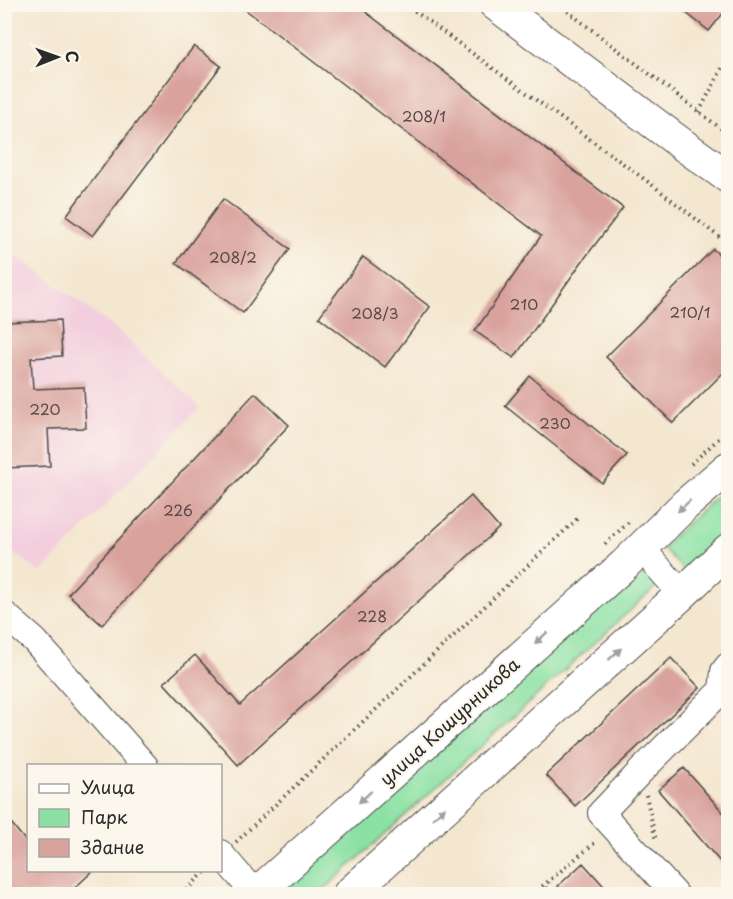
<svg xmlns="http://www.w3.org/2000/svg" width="733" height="899" font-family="'Playpen Sans',sans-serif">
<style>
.built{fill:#f3cfde}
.green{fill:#8be1a4;stroke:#5b8668;stroke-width:1.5}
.building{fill:#d9a29c}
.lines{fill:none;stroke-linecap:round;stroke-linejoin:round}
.minor-casing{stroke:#494744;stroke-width:28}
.major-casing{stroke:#494744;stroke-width:34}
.path{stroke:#494744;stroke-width:4;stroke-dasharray:1.5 4.5;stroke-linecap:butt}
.minor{stroke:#fff;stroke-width:26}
.major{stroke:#fff;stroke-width:32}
.oneway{fill:#a0a0a0}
.labels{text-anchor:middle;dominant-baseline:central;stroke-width:4.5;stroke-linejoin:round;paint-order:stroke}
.number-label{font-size:15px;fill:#564947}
.street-label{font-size:18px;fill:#2b2b2b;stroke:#fbf7ec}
</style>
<rect width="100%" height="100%" fill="#fbf7ec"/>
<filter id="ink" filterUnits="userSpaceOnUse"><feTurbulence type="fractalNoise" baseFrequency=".0167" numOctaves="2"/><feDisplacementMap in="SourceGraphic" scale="12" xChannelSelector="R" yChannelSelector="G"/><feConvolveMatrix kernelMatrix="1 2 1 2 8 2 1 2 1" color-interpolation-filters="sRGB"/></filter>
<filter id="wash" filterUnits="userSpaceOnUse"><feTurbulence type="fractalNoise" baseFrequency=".008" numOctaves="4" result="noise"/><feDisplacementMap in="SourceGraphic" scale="24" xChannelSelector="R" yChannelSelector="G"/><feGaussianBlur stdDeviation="1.35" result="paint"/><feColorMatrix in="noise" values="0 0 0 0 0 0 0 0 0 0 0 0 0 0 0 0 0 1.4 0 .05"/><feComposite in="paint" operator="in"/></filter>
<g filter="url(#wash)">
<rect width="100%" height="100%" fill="#f4e7d0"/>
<path class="built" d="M 5,248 L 115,328 L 200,407 L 41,573 L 5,547 Z"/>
<path class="green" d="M 728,486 L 728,529 L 684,571 L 662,547 Z
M 639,562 L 659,584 L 319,894 L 282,894 L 280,892 Z"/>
<g id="blocks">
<path class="building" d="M 238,4 L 355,4 L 623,208 L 581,263 L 514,358 L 475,331 L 541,236 Z
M 675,4 L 729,4 L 729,6 L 709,31 Z
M 194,46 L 221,66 L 93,236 L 66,216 Z
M 223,199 L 290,249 L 243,313 L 176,263 Z
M 713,249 L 729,264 L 729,367 L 673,423 L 606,357 Z
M 363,257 L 430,307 L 385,367 L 319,317 Z
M 60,320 L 62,356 L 31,358 L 33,389 L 84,387 L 86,428 L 48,429 L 50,466 L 4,468 L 4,322 Z
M 530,376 L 627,455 L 602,483 L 505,406 Z
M 255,393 L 289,425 L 102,625 L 68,594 Z
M 471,496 L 499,528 L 238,765 L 164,683 L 195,655 L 240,705 Z
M 671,658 L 700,688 L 575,806 L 546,775 Z
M 684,768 L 729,819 L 729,872 L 658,790 Z
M 4,814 L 28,844 L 28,870 L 94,870 L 68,894 L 4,894 Z
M 583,863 L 611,894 L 565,894 L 558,886 Z"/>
</g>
</g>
<g filter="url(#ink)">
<use href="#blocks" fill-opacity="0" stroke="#494744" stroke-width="1.5"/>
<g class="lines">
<defs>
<path id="minor" d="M 641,548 L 682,594
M 4,614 L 35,641 L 145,766
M 220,853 L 255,894
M 675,894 L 601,813 L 641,771 L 722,690 L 724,671 L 728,666"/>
<path id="major" d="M 495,4 L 683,145 L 728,177
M 256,894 L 624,565 L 685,505 L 728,468
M 349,894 L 682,594 L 728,550"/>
</defs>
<use href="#minor" class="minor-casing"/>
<use href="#major" class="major-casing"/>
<path class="path" d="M 405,4 L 655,187 L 728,244
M 558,4 L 728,134
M 699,112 L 728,57
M 691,464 L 728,430
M 605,544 L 631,520
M 646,795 L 656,841
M 236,842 L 578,518
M 182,894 L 207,870
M 533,894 L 597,841
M 545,894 L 549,882"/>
<use href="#minor" class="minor"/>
<use href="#major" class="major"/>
</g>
<defs><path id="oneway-solid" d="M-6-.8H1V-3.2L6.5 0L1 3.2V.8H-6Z" transform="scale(1.5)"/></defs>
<g class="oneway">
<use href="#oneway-solid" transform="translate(684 506) rotate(138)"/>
<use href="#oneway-solid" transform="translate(541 638) rotate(138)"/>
<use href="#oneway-solid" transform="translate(615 654) rotate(-42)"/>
<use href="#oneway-solid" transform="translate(365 797) rotate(138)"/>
<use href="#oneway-solid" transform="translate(439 813) rotate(-42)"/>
</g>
</g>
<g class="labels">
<g class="number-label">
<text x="424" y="115">208/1</text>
<text x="233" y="256">208/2</text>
<text x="524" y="303">210</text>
<text x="690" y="311">210/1</text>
<text x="375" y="312">208/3</text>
<text x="45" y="408">220</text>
<text x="555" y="422">230</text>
<text x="178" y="509">226</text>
<text x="372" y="615">228</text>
</g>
<g class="street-label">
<text transform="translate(449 721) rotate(-42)">улица Кошурникова</text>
</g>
</g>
<rect width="733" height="899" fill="none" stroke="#fbf7ec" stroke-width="24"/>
<rect x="27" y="764" width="195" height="108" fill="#fbf7ec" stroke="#a8a59f" stroke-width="1.5"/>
<rect x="39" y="784" width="30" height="9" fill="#ffffff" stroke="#a8a59f" stroke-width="1.5"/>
<text x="81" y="794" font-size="18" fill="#2b2b2b">Улица</text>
<rect x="39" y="809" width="30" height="18" fill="#8be1a4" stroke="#a8a59f" stroke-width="1.5"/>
<text x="81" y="824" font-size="18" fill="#2b2b2b">Парк</text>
<rect x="39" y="839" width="30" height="18" fill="#d9a29c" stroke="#a8a59f" stroke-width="1.5"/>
<text x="81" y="854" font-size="18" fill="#2b2b2b">Здание</text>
<g transform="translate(57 57) rotate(89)" stroke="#fbf7ec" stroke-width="4.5" paint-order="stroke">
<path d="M0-4.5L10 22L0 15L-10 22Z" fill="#2b2b2b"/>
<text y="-9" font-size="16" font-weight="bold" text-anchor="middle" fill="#2b2b2b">С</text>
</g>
</svg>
